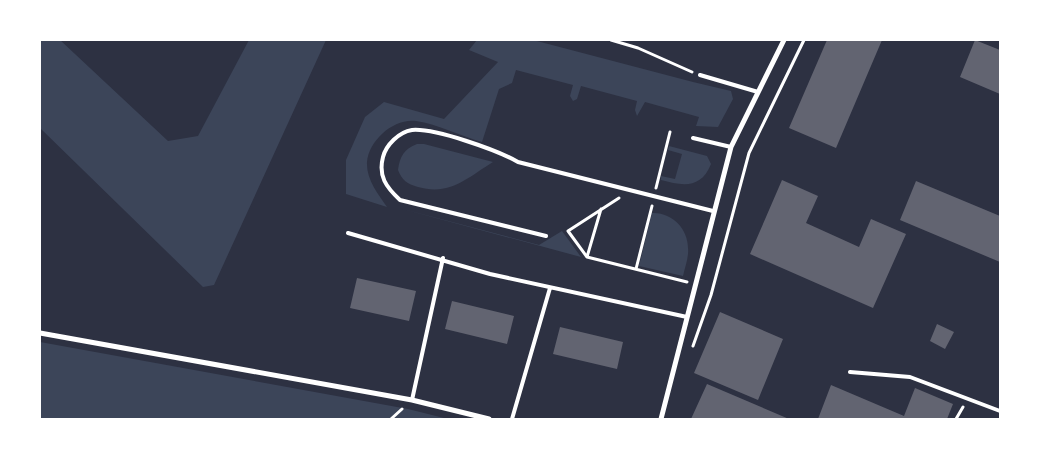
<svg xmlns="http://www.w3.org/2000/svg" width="1040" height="459" font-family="'IBM Plex Sans',sans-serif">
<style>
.green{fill:#3c4559}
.building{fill:#626471}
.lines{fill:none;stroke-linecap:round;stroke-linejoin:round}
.path{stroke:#fff;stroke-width:3}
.service{stroke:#fff;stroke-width:4}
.minor{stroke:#fff;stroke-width:5}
</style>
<rect width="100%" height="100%" fill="#2d3142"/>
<path class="green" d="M 40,40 L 60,40 L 168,141 L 198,136 L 249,40 L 326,40 L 214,285 L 203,287 L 40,128 Z
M 477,40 L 533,40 L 693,82 L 731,91 L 733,99 L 718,127 L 696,126 L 699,117 L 645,102 L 637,116 L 635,110 L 637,101 L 581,86 L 577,99 L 573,101 L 570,96 L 573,85 L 516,70 L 512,83 L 499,89 L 482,142 C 460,136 438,124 416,121 C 394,118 369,140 367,162 C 366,179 378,194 387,207 L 346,194 L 346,160 L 365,117 L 384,102 L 444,119 L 498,62 L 469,50 Z
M 417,144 L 424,144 L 493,162 C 467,178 450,196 418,187 C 407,184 402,180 398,170 C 400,156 404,149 417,144 Z
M 669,146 L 707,156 L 711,164 C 701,189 683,186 661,180 L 661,176 L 675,179 L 682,154 L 668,150 Z
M 399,208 L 539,245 L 562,231 L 581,257 Z
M 652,213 C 672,212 688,229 688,248 C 689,257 685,267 683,276 L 639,266 Z
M 40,342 L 408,409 L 448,419 L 40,419 Z"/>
<path class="building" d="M 827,40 L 882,40 L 836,148 L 789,128 Z
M 975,40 L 1000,50 L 1000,94 L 960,77 Z
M 782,180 L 818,196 L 806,223 L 859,247 L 871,219 L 906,234 L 873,308 L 750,254 Z
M 916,181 L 1000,216 L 1000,262 L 900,220 Z
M 357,278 L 416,291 L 409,321 L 350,308 Z
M 452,301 L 514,316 L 507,344 L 445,329 Z
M 720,312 L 783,339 L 758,400 L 694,373 Z
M 937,324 L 954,332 L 945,349 L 930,341 Z
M 560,327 L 623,342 L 617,369 L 553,354 Z
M 707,384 L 789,419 L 691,419 Z
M 831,385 L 904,416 L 915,388 L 953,404 L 947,419 L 818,419 Z"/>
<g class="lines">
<path class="path" d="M 611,40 L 638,48 L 692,72
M 656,188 L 670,132
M 619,198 L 568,231 L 587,257 L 687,282
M 587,257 L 601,209
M 636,269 L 652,206
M 693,346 L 711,295 L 749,153 L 804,40
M 391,419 L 402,409
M 956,419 L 963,407"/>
<path class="service" d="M 700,75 L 758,92
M 693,138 L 731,147
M 348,233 L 490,274 L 687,317
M 546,236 L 400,200 C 386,187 378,176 383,157 C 386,145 399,132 412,130 C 435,128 497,150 518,162 L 713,211
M 850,372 L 910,377 L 1000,411
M 412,400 L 443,258
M 512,419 L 550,288"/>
<path class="minor" d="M 40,333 L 412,400 L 489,419
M 661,419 L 731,147 L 784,40"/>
</g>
<rect width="1040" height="459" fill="none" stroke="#ffffff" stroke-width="82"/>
</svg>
